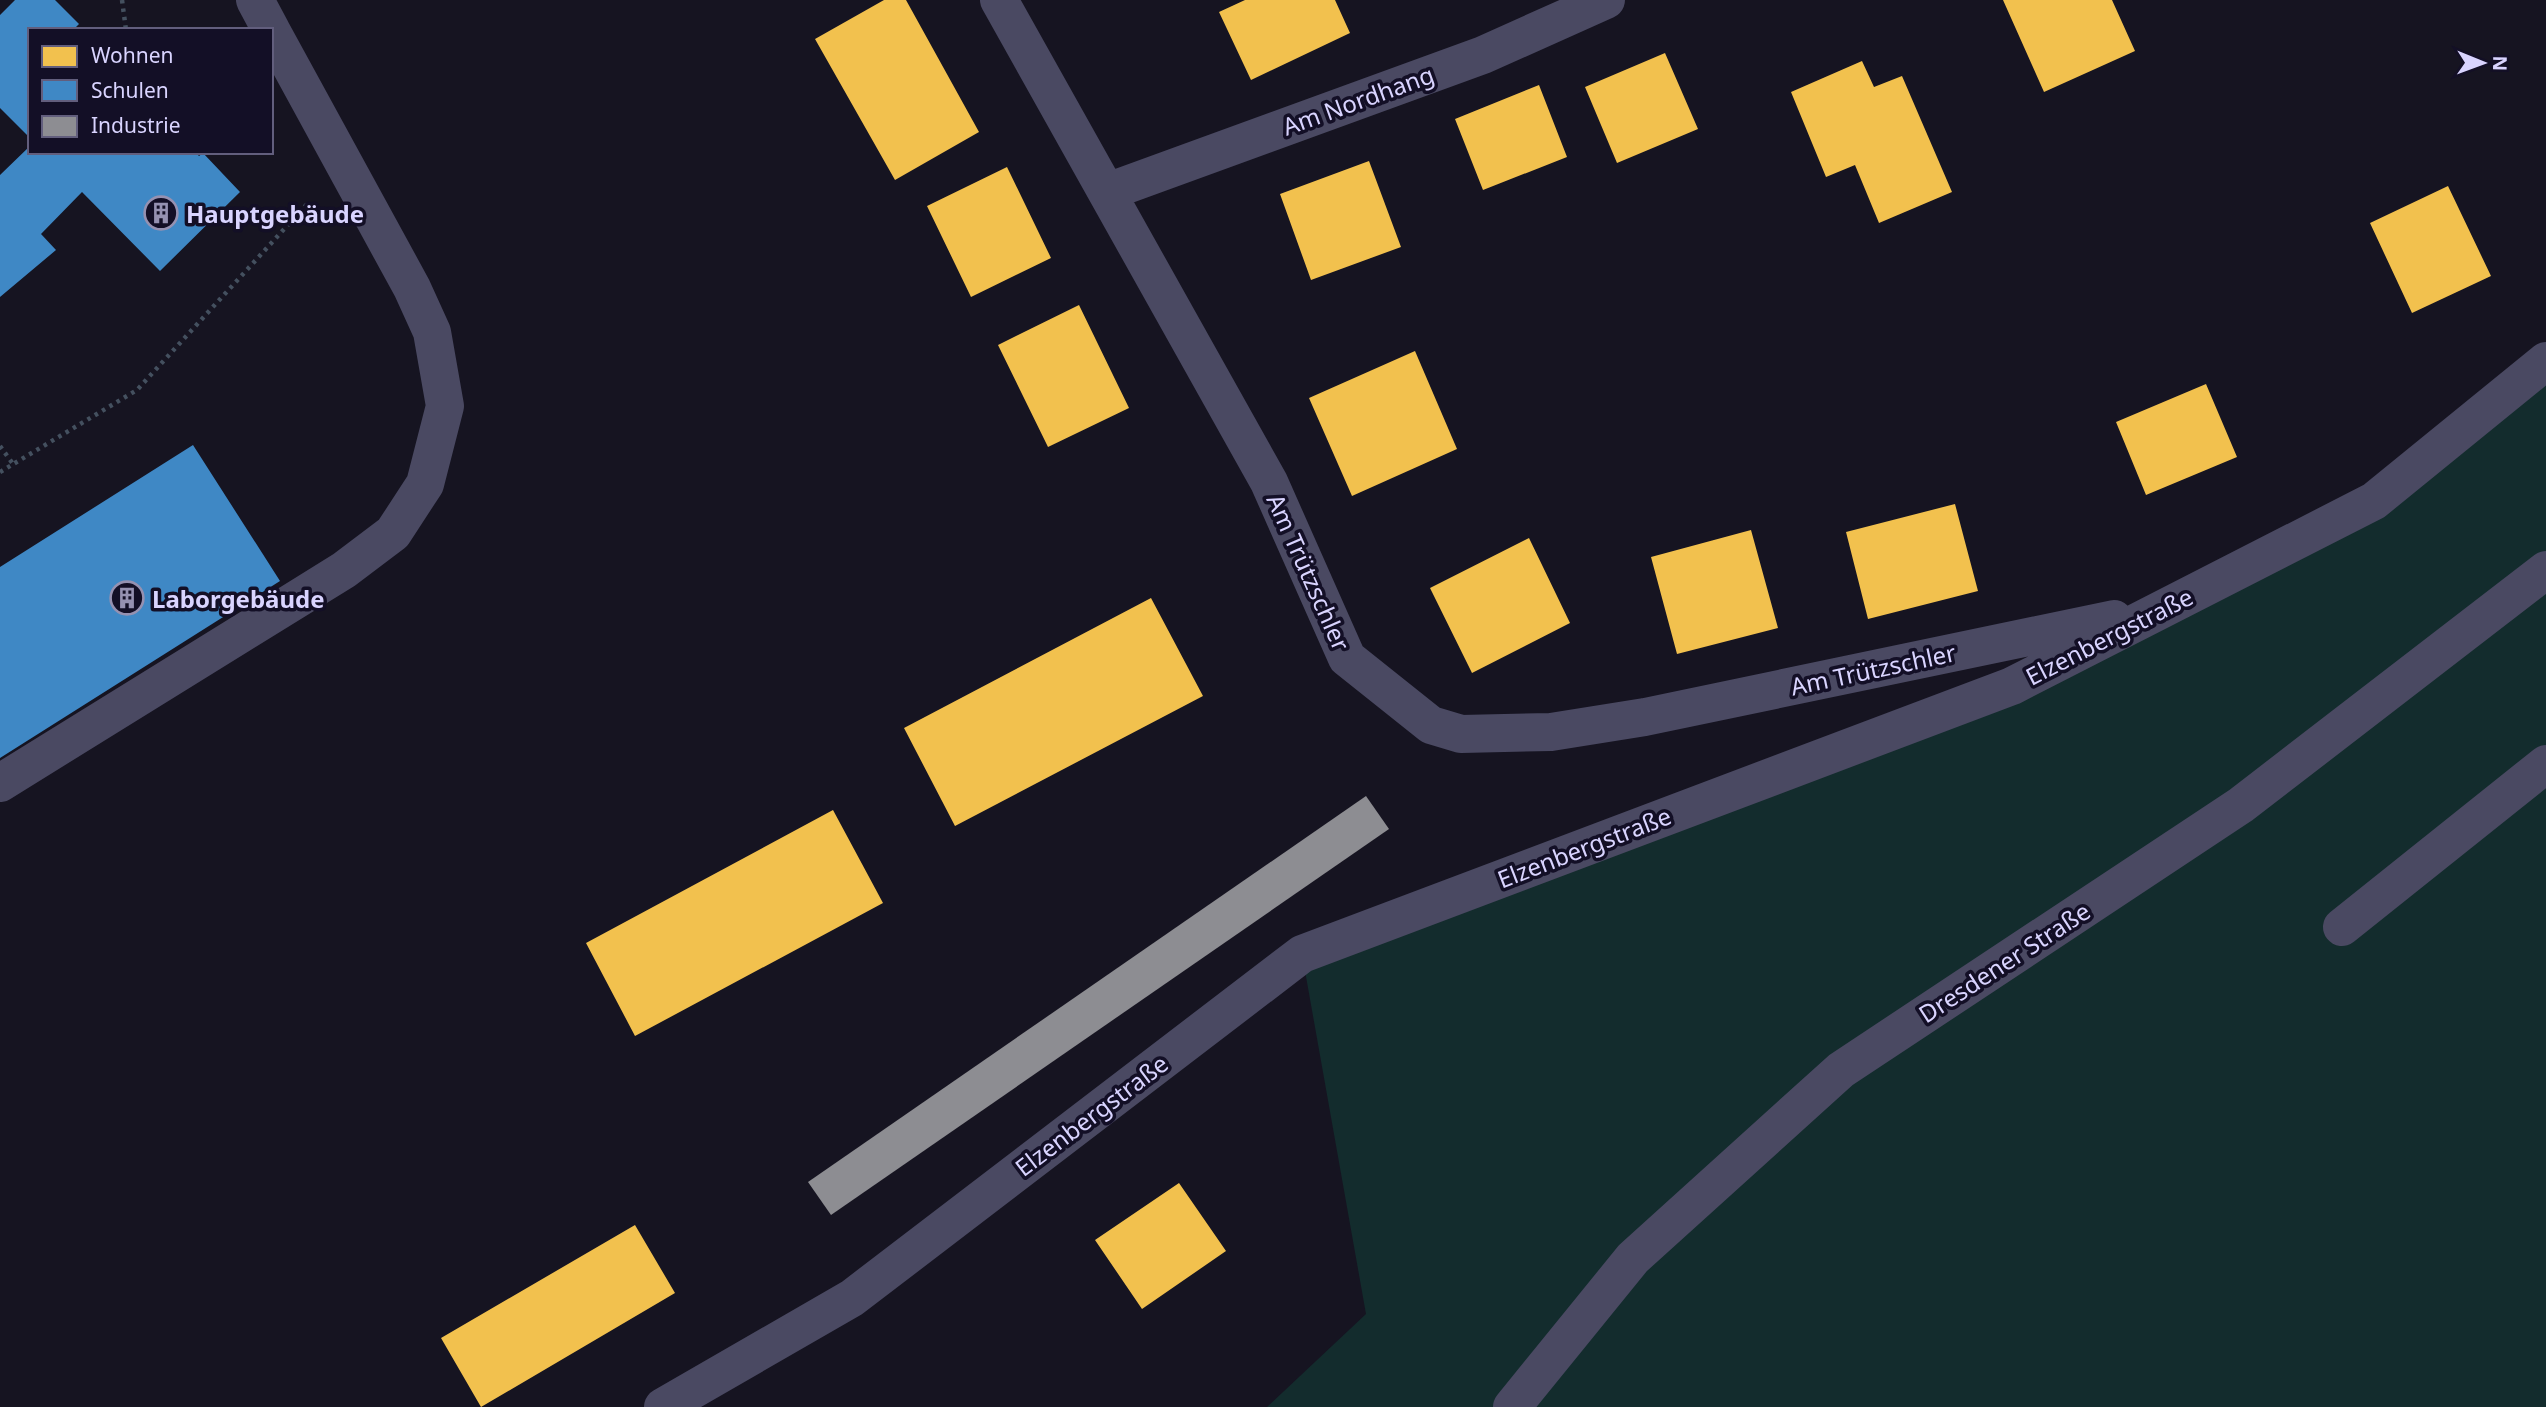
<svg xmlns="http://www.w3.org/2000/svg" width="2546" height="1407" font-family="'Noto Sans',sans-serif">
<style>
.green{fill:#132c2d}
.homes{fill:#f2c14e}
.schools{fill:#3f88c5}
.industry{fill:#8d8d92}
.lines{fill:none;stroke-linecap:round;stroke-linejoin:round}
.path{stroke:#44505f;stroke-width:4.5;stroke-dasharray:3.5 5;stroke-linecap:butt}
.minor{stroke:#4a4962;stroke-width:38}
.labels{text-anchor:middle;dominant-baseline:central;stroke-width:7;stroke-linejoin:round;paint-order:stroke}
.street-label{font-size:24px;fill:#d9d4ff;stroke:#130f26}
.poi-label{font-size:24px;font-weight:bold;fill:#d9d4ff;stroke:#130f26;text-anchor:start}
</style>
<rect width="100%" height="100%" fill="#161421"/>
<path class="green" d="M 2546,361 L 2546,1407 L 1267,1407 L 1366,1314 L 1302,954 L 2012,686 L 2374,501 Z"/>
<path class="homes" d="M 884,0 L 906,0 L 979,132 L 895,180 L 815,39 Z
M 1245,0 L 1335,0 L 1350,33 L 1251,80 L 1219,12 Z
M 2003,0 L 2112,0 L 2135,51 L 2044,92 Z
M 1665,53 L 1698,129 L 1617,163 L 1585,87 Z
M 1862,61 L 1874,87 L 1902,76 L 1952,192 L 1879,223 L 1855,165 L 1826,177 L 1791,92 Z
M 1539,85 L 1567,157 L 1483,190 L 1455,119 Z
M 1369,161 L 1401,247 L 1311,280 L 1280,194 Z
M 1007,167 L 1051,258 L 971,297 L 927,206 Z
M 2448,186 L 2491,276 L 2412,313 L 2370,223 Z
M 1079,305 L 1129,408 L 1048,447 L 998,345 Z
M 1415,351 L 1457,449 L 1352,496 L 1309,398 Z
M 2206,384 L 2237,457 L 2146,495 L 2116,422 Z
M 1955,504 L 1978,591 L 1868,619 L 1846,532 Z
M 1751,530 L 1778,628 L 1677,654 L 1651,557 Z
M 1529,538 L 1570,623 L 1472,673 L 1430,588 Z
M 1151,598 L 1203,696 L 955,826 L 904,728 Z
M 833,810 L 883,903 L 635,1036 L 586,943 Z
M 1179,1183 L 1226,1251 L 1142,1309 L 1095,1240 Z
M 635,1225 L 675,1293 L 481,1407 L 441,1338 Z"/>
<path class="schools" d="M 15,0 L 55,0 L 79,24 L 75,28 L 76,30 L 30,30 L 30,138 L 0,108 L 0,15 Z
M 30,146 L 30,152 L 195,152 L 199,156 L 203,153 L 240,192 L 160,271 L 82,192 L 41,234 L 56,250 L 0,297 L 0,175 Z
M 193,445 L 280,581 L 0,758 L 0,567 Z"/>
<path class="industry" d="M 1366,796 L 1389,829 L 831,1215 L 808,1182 Z"/>
<g class="lines">
<path class="path" d="M 122,0 L 126,30
M 0,446 L 13,464
M 0,472 L 137,390 L 308,203"/>
<path class="minor" d="M 255,0 L 271,30
M 999,0 L 1269,482 L 1347,658 L 1431,725 L 1461,734 L 1551,732 L 1645,717 L 2114,619
M 1107,192 L 1483,55 L 1606,0
M 0,783 L 344,570 L 393,533 L 425,484 L 445,406 L 432,332 L 412,288 L 271,30
M 2342,927 L 2546,764
M 663,1407 L 852,1298 L 1302,954 L 2012,686 L 2374,501 L 2546,361
M 1512,1407 L 1633,1258 L 1841,1070 L 2241,805 L 2546,570"/>
</g>
<defs>
<symbol id="building-ring" viewBox="-11 -11 22 22"><circle r="9.5" fill="#130f26" stroke="#9591b1" stroke-width="1.5"/><path d="M-4-6H4V6H1V3H-1V6H-4ZM-2.5-4.3h1.7v1.8h-1.7ZM.8-4.3h1.7v1.8H.8ZM-2.5-1h1.7V.8h-1.7ZM.8-1h1.7V.8H.8Z" fill="#9591b1"/></symbol>
</defs>
<g fill-rule="evenodd">
<use href="#building-ring" x="142" y="194" width="38" height="38"/>
<use href="#building-ring" x="108" y="579" width="38" height="38"/>
</g>
<g class="labels">
<g class="street-label">
<text transform="translate(1358 100) rotate(-20)">Am Nordhang</text>
<text transform="translate(1309 572) rotate(66)">Am Trützschler</text>
<text transform="translate(2109 636) rotate(-27)">Elzenbergstraße</text>
<text transform="translate(1873 669) rotate(-12)">Am Trützschler</text>
<text transform="translate(1584 847) rotate(-21)">Elzenbergstraße</text>
<text transform="translate(2004 962) rotate(-33)">Dresdener Straße</text>
<text transform="translate(1091 1115) rotate(-37)">Elzenbergstraße</text>
</g>
<g class="poi-label">
<text x="186" y="213">Hauptgebäude</text>
<text x="152" y="598">Laborgebäude</text>
</g>
</g>
<rect x="28" y="28" width="245" height="126" fill="#130f26" stroke="#625e7d" stroke-width="2"/>
<rect x="42" y="46" width="35" height="21" fill="#f2c14e" stroke="#625e7d" stroke-width="2"/>
<text x="91" y="63" font-size="21" fill="#d9d4ff">Wohnen</text>
<rect x="42" y="80" width="35" height="21" fill="#3f88c5" stroke="#625e7d" stroke-width="2"/>
<text x="91" y="98" font-size="21" fill="#d9d4ff">Schulen</text>
<rect x="42" y="116" width="35" height="21" fill="#8d8d92" stroke="#625e7d" stroke-width="2"/>
<text x="91" y="133" font-size="21" fill="#d9d4ff">Industrie</text>
<g transform="translate(2483 63) rotate(91)" stroke="#130f26" stroke-width="5" paint-order="stroke">
<path d="M0-5L12 26L0 18L-12 26Z" fill="#d9d4ff"/>
<text y="-10" font-size="19" font-weight="bold" text-anchor="middle" fill="#d9d4ff">N</text>
</g>
</svg>
